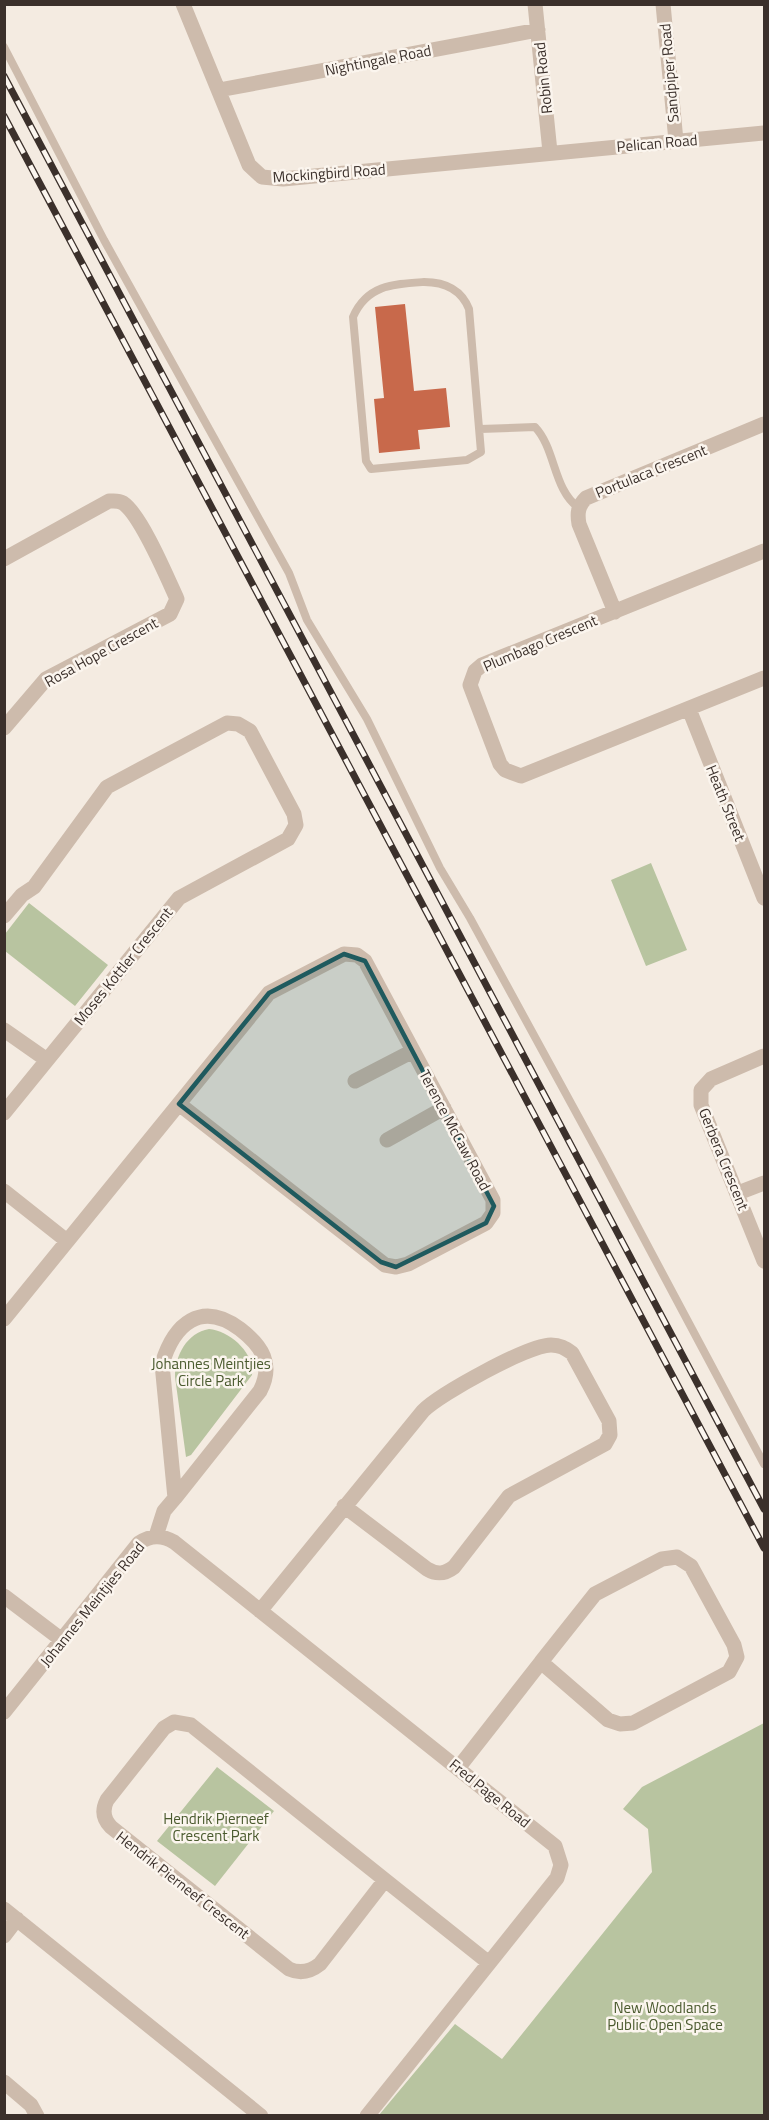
<svg xmlns="http://www.w3.org/2000/svg" width="769" height="2120" font-family="'Titillium Web',sans-serif">
<style>
.green{fill:#b8c4a0}
.building{fill:#c8694b}
.lines{fill:none;stroke-linecap:round;stroke-linejoin:round}
.service{stroke:#cdbbac;stroke-width:8}
.minor{stroke:#cdbbac;stroke-width:15}
.rail-casing{stroke:#3b302b;stroke-width:7}
.rail{stroke:#fbf5ee;stroke-width:4.5;stroke-dasharray:14;stroke-linecap:butt}
.marked{fill:#1f5a5e;fill-opacity:0.2;stroke:#1f5a5e;stroke-width:4.5;stroke-linejoin:round}
.labels{text-anchor:middle;dominant-baseline:central;stroke-width:5;stroke-linejoin:round;paint-order:stroke}
.street-label{font-size:15px;fill:#3b302b;stroke:#fbf5ee}
.park-label{font-size:15px;fill:#4a5a2e;stroke:#fbf5ee}
</style>
<rect width="100%" height="100%" fill="#f4ebe1"/>
<path class="green" d="M 651,863 L 687,950 L 646,966 L 611,880 Z
M 29,903 L 108,965 L 75,1006 L 5,951 L 5,934 Z
M 209,1329 C 230,1331 255,1353 252,1375 L 191,1455 L 186,1457 L 175,1377 C 175,1355 187,1333 209,1329 Z
M 764,1723 L 764,2115 L 379,2115 L 455,2024 L 502,2059 L 652,1872 L 648,1829 L 623,1809 L 642,1787 Z
M 217,1767 L 274,1811 L 215,1886 L 157,1841 Z"/>
<path class="building" d="M 405,304 L 414,391 L 446,388 L 450,427 L 418,430 L 420,449 L 379,453 L 374,399 L 384,398 L 375,307 Z"/>
<g class="lines">
<path class="service" d="M 4,47 L 104,240 L 289,573 L 307,620 L 367,719 L 440,868 L 470,918 L 602,1160 L 764,1464
M 424,282 C 445,282 461,289 469,309 L 481,452 L 467,460 L 371,469 L 366,461 L 353,317 C 367,285 393,284 424,282 Z
M 480,429 L 535,427 C 556,449 553,490 579,508"/>
<path class="minor" d="M 183,4 L 249,165 L 262,177 L 283,179 L 764,133
M 535,4 L 550,152
M 663,4 L 676,141
M 219,90 L 538,30
M 764,551 L 482,665 L 475,671 L 470,685 L 500,764 L 505,770 L 521,776 L 764,678
M 4,559 L 109,501 C 114,501 118,500 123,503 C 141,515 167,577 177,599 L 170,614 L 46,679 L 4,728
M 615,612 L 579,524 C 577,513 578,506 586,498 L 764,424
M 689,709 L 764,898
M 4,916 L 22,895 L 34,887 L 107,787 L 227,723 L 238,724 L 250,731 L 294,814 L 296,825 L 288,839 L 179,898 L 4,1113
M 4,1030 L 47,1060
M 764,1056 L 711,1079 L 701,1090 L 701,1105 L 764,1261
M 355,1081 L 413,1051
M 387,1140 L 444,1108
M 4,1191 L 67,1241
M 738,1193 L 764,1183
M 4,1319 L 269,993 L 344,954 L 357,955 L 365,961 L 493,1200 L 493,1213 L 486,1223 L 408,1264 L 396,1267 L 385,1265 L 179,1104
M 156,1536 L 164,1511 L 175,1498 L 260,1391 C 274,1364 262,1346 240,1329 C 201,1300 174,1324 162,1364 L 175,1498
M 677,1557 L 691,1566 L 734,1645 L 737,1657 L 729,1672 L 633,1723 L 620,1724 L 608,1720 L 541,1662 L 595,1594 L 662,1559 Z
M 4,1596 L 62,1640
M 260,1611 L 423,1411 C 440,1394 528,1345 551,1345 C 560,1345 565,1348 572,1353 L 609,1421 L 610,1435 L 605,1444 L 509,1496 L 454,1567 C 445,1574 437,1575 427,1569 L 344,1506
M 4,1712 L 139,1543 C 151,1535 162,1535 174,1542 L 555,1846 L 561,1865 L 557,1878 L 367,2116
M 174,1722 L 191,1725 L 385,1880 L 320,1964 C 310,1972 300,1974 289,1969 L 111,1827 C 103,1819 102,1810 107,1800 L 164,1728 Z
M 459,1767 L 541,1662
M 385,1880 L 489,1963
M 4,1909 L 261,2116
M 4,1936 L 17,1919
M 4,2082 L 31,2105 L 37,2116"/>
<defs>
<path id="rail" d="M 4,76 L 764,1509
M 4,116 L 764,1548"/>
</defs>
<use href="#rail" class="rail-casing"/>
<use href="#rail" class="rail"/>
</g>
<path class="marked" d="M 344,954 L 365,961 L 494,1206 L 486,1223 L 396,1267 L 381,1262 L 179,1104 L 269,993 Z"/>
<g class="labels">
<g class="street-label">
<text transform="translate(378 60) rotate(-11)">Nightingale Road</text>
<text transform="translate(669 73) rotate(-95)">Sandpiper Road</text>
<text transform="translate(543 78) rotate(-96)">Robin Road</text>
<text transform="translate(657 143) rotate(-5)">Pelican Road</text>
<text transform="translate(329 173) rotate(-4)">Mockingbird Road</text>
<text transform="translate(651 471) rotate(-22)">Portulaca Crescent</text>
<text transform="translate(540 643) rotate(-23)">Plumbago Crescent</text>
<text transform="translate(101 652) rotate(-29)">Rosa Hope Crescent</text>
<text transform="translate(726 803) rotate(68)">Heath Street</text>
<text transform="translate(123 966) rotate(-51)">Moses Kottler Crescent</text>
<text transform="translate(455 1130) rotate(62)">Terence McCaw Road</text>
<text transform="translate(724 1159) rotate(68)">Gerbera Crescent</text>
<text transform="translate(92 1604) rotate(-51)">Johannes Meintjies Road</text>
<text transform="translate(490 1793) rotate(39)">Fred Page Road</text>
<text transform="translate(183 1885) rotate(38)">Hendrik Pierneef Crescent</text>
</g>
<g class="park-label">
<text x="211" y="1363">Johannes Meintjies<tspan x="211" dy="17">Circle Park</tspan></text>
<text x="216" y="1818">Hendrik Pierneef<tspan x="216" dy="17">Crescent Park</tspan></text>
<text x="665" y="2007">New Woodlands<tspan x="665" dy="17">Public Open Space</tspan></text>
</g>
</g>
<rect width="769" height="2120" fill="none" stroke="#3b302b" stroke-width="12"/>
</svg>
